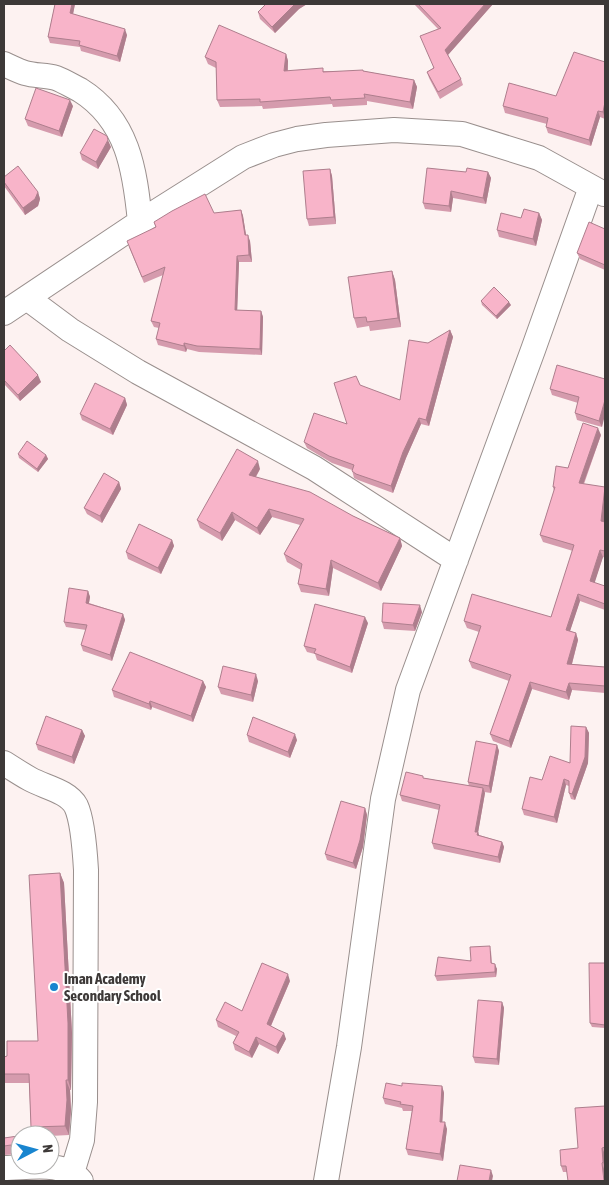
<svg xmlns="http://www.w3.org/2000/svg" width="609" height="1185" font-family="'Asap Condensed',sans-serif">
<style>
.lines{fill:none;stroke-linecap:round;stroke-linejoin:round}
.street-casing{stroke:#998f8d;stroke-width:26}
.street{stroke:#fff;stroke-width:24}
.wall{fill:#d59bad}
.shaded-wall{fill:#ae7e8d}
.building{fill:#f8b4c9;stroke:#ae7e8d}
.poi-dot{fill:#1985cf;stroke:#fff;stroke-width:2}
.labels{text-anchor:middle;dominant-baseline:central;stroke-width:4;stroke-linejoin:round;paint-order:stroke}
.poi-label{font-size:15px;font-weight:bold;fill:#3d3938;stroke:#fff;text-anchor:start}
</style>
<rect width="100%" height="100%" fill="#fdf2f1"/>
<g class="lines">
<defs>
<path id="street" d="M 4,64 C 11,67 18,71 25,73 C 35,76 46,75 56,78 C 64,81 72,86 80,90 C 128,120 135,170 140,222
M 27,298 L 70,330 L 138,372 L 314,468 L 456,560
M 4,313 L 140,222 L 243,157 L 274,145 L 297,139 L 326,135 L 394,130 L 462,134 L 539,158 L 604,194
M 4,763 C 12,768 21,774 30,779 C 44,787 68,791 76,806 C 83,821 85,853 86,870 L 85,1102 L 82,1140 L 72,1173
M 4,1168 C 29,1168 63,1160 81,1181
M 326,1181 L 349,1047 L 383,799 L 408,690 L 533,350 L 591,187"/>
</defs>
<use href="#street" class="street-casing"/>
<use href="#street" class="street"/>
</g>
<path class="wall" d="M 55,4 L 75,4 L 73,14 L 127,35 L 120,62 L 81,51 L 80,47 L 50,43 L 48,37 Z
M 266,4 L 307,4 L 299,9 L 275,33 L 260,19 L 258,12 Z
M 414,4 L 493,4 L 448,55 L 461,79 L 463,85 L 440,99 L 429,78 L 427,72 L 433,68 L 438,29 Z
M 286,54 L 288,61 L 288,71 L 363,71 L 414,80 L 417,87 L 413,109 L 367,101 L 367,105 L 333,107 L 332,104 L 263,109 L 262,106 L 220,107 L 217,100 L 216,68 L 208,64 L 205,57 Z
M 605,62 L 605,119 L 600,117 L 591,146 L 548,133 L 546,127 L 547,124 L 505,113 L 503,106 L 556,96 Z
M 73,106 L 62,137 L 28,126 L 25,119 Z
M 111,147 L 98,169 L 82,160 L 80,153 Z
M 330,169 L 332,176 L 336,224 L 309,226 L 307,219 Z
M 466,172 L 488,172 L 491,178 L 486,204 L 453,198 L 451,212 L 425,209 L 423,203 Z
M 4,177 L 38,192 L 40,199 L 38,206 L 25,215 L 4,186 Z
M 241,210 L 243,216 L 246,235 L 250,241 L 252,262 L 239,262 L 237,310 L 261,311 L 263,317 L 262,355 L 199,352 L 187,349 L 186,352 L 158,345 L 156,339 L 159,328 L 154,327 L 151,321 L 163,275 L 144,283 L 129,247 L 156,228 L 154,222 Z
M 539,213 L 542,220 L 536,246 L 499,237 L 497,230 L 521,218 Z
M 605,229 L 605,270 L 580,259 L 577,253 Z
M 392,271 L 395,280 L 401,327 L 370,331 L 369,326 L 357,328 L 354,318 Z
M 481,301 L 511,305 L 497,319 L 482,305 Z
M 450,330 L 453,337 L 429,426 L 421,424 L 406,458 L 393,493 L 358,480 L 354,478 L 352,470 L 332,463 L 307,448 L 304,442 L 347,424 L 360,386 L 400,400 L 428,343 Z
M 4,351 L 41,382 L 20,401 L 4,384 Z
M 605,379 L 602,427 L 577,420 L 575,413 L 578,403 L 552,395 L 550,389 Z
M 125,398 L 127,405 L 113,435 L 82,420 L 80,414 Z
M 601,435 L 584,484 L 605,488 L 605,558 L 603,557 L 594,583 L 605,586 L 605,610 L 580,601 L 570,631 L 576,633 L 578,640 L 572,664 L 605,667 L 605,693 L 572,690 L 569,700 L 532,689 L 511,748 L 493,741 L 490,734 L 509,681 L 472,668 L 469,661 L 479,632 L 467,628 L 464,621 L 551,617 L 573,551 L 543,542 L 540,535 L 554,491 L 553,487 L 568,468 Z
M 18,454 L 46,455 L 48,459 L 38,472 L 19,458 Z
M 260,469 L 256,477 L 353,516 L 400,538 L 402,546 L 381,591 L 333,568 L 329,596 L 301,592 L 298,584 L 301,570 L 287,562 L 284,554 L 300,525 L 272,517 L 260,535 L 235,520 L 222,541 L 200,528 L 197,520 Z
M 119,482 L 121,489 L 102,523 L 87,514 L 84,508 Z
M 172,540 L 174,546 L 161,574 L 128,559 L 126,552 Z
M 88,591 L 90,597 L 89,603 L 123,614 L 125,620 L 112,661 L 83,651 L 81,645 L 86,630 L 66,627 L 64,622 Z
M 422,612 L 415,631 L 384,629 L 382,622 Z
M 368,623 L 352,673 L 317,660 L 315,654 L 307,652 L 304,646 Z
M 203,681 L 206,687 L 193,722 L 152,707 L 151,710 L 114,697 L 112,690 Z
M 258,681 L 253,702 L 221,694 L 218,687 Z
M 586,727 L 589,733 L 588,763 L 575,800 L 571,799 L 569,793 L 569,786 L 566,785 L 557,823 L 524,815 L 522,809 L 542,780 L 570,763 Z
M 82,730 L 85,736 L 74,764 L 38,750 L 36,744 Z
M 247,735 L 297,740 L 290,758 L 249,742 Z
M 497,745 L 499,751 L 491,793 L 484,792 L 485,793 L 478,832 L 479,835 L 502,842 L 504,847 L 500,863 L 434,849 L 432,843 L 439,810 L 402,801 L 400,795 L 424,778 L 469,786 L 468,782 Z
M 365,808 L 367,815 L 363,847 L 356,869 L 327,860 L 325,854 Z
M 60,873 L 64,883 L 72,1033 L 71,1090 L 70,1090 L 71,1110 L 69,1135 L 50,1136 L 50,1135 L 34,1135 L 31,1127 L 29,1083 L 4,1083 L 4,1057 L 7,1056 L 38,1041 Z
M 491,951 L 492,963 L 497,969 L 496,977 L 437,981 L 435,976 Z
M 605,963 L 605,1028 L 592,1027 L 590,1023 Z
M 290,981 L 271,1026 L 286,1039 L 278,1054 L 259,1044 L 252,1058 L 235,1050 L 233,1043 L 236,1036 L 218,1027 L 216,1020 L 242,1011 Z
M 502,1002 L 504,1008 L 499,1065 L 475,1063 L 473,1057 Z
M 402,1086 L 442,1086 L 444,1093 L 442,1122 L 447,1129 L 443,1161 L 408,1155 L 406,1149 L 412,1111 L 403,1111 L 402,1108 L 385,1104 L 383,1098 Z
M 605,1106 L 605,1169 L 604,1169 L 605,1181 L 567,1172 L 563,1172 L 561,1166 L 578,1148 Z
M 18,1136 L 20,1142 L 20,1154 L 4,1155 L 4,1138 Z"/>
<path class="shaded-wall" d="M 72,4 L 75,4 L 72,19 L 70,13 Z
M 295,4 L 307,4 L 299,9 L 275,33 L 272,27 Z
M 485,4 L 493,4 L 447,56 L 445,50 Z
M 125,29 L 127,35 L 120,62 L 117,56 Z
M 286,54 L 288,61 L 287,78 L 284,71 Z
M 414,80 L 417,87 L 413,109 L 410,102 Z
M 70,100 L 73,106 L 62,137 L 59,131 Z
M 605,102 L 605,119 L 603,112 Z
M 598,111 L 600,117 L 591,146 L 589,140 Z
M 108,140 L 111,147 L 98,169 L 96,162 Z
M 330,169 L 332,176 L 336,224 L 334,217 Z
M 488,172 L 491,178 L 486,204 L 483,198 Z
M 451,191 L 453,198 L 451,212 L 449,206 Z
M 38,192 L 40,199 L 38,206 L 25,215 L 23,208 Z
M 241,210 L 243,216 L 247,241 L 245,235 Z
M 539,213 L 542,220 L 536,246 L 533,239 Z
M 248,235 L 250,241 L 252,262 L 249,255 Z
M 237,256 L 239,262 L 237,316 L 235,310 Z
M 392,271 L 395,280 L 401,327 L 398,318 Z
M 509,302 L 511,305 L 497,319 L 496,316 Z
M 261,311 L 263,317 L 262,355 L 260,349 Z
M 450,330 L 453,337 L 429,426 L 426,420 Z
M 184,343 L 187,349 L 186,352 L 184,346 Z
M 38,375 L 41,382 L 20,401 L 18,395 Z
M 125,398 L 127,405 L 113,435 L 110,429 Z
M 605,400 L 605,415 L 602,427 L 599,421 Z
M 419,418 L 421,424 L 406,458 L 393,493 L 391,486 L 403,452 Z
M 598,428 L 601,435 L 581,490 L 579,483 Z
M 46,455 L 48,459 L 38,472 L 37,469 Z
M 258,461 L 260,469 L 252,483 L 249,475 Z
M 119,482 L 121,489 L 102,523 L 100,516 Z
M 605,488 L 605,517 L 604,528 L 601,521 Z
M 269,509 L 272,517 L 260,535 L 257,528 Z
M 232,512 L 235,520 L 222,541 L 220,533 Z
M 400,538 L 402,546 L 381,591 L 378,583 Z
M 172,540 L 174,546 L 161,574 L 158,568 Z
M 600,550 L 603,557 L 593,588 L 590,581 Z
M 331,560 L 333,568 L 329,596 L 326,589 Z
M 88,591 L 90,597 L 88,608 L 86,603 Z
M 578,594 L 580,601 L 568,637 L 566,630 Z
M 420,605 L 422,612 L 415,631 L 413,625 Z
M 123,614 L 125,620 L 112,661 L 110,655 Z
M 365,617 L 368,623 L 352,673 L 350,667 Z
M 576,633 L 578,640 L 570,671 L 567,664 Z
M 256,674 L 258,681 L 253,702 L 251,695 Z
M 203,681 L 206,687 L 193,722 L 191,716 Z
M 530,682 L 532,689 L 511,748 L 509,741 Z
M 569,683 L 572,690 L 569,700 L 566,692 Z
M 150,701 L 152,707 L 151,710 L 149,704 Z
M 586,727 L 589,733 L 588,763 L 575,800 L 572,794 Z
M 82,730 L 85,736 L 74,764 L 72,757 Z
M 295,734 L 297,740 L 290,758 L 288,752 Z
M 497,745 L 499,751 L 491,793 L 489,786 Z
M 564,779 L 566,785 L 557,823 L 554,817 Z
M 483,788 L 485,793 L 478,833 L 478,832 L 480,838 L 475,832 Z
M 365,808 L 367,815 L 363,847 L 356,869 L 353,863 Z
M 502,842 L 504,847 L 500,863 L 498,857 Z
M 60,873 L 64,883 L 72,1033 L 71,1090 L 68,1080 Z
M 495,964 L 497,969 L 496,977 L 495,972 Z
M 288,974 L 290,981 L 269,1030 L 267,1024 Z
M 502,1002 L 504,1008 L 499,1065 L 497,1059 Z
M 284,1033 L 286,1039 L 278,1054 L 276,1047 Z
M 256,1037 L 259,1044 L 252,1058 L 249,1052 Z
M 66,1080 L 70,1090 L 71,1110 L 69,1135 L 65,1126 Z
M 442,1086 L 444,1093 L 442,1128 L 440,1122 Z
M 445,1122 L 447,1129 L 443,1161 L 440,1154 Z
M 18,1136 L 20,1142 L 20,1148 L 18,1144 Z
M 602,1148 L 605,1154 L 605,1167 L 603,1162 Z
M 602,1163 L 604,1169 L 605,1181 L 604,1181 Z
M 491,1170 L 493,1176 L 492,1181 L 489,1181 Z"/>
<path class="building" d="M 55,4 L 72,4 L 70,13 L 125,29 L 117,56 L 79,45 L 80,41 L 48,37 Z
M 266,4 L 295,4 L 272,27 L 258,12 Z
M 418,4 L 485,4 L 445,50 L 461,79 L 438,92 L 427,72 L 434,68 L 420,36 L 441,28 Z
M 219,25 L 286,54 L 284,71 L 323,68 L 323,72 L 363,70 L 363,71 L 414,80 L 410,102 L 364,94 L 365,98 L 331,100 L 330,97 L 260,102 L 260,99 L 217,100 L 216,62 L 205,57 Z
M 574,52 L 605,62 L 605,102 L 603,112 L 598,111 L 589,140 L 546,127 L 548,118 L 503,106 L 509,83 L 556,96 Z
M 36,88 L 70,100 L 59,131 L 25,119 Z
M 94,129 L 107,136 L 108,140 L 96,162 L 80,153 Z
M 18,166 L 38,192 L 35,199 L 23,208 L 4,182 L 4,177 Z
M 427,168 L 466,172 L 467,168 L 488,172 L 483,198 L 451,191 L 449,206 L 423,203 Z
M 330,169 L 334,217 L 307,219 L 303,171 Z
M 205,194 L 214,213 L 241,210 L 245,235 L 248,235 L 249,255 L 237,256 L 235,310 L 261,311 L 260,349 L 197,346 L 184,343 L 184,346 L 156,339 L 160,323 L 151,321 L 165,267 L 142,277 L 127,241 L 156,227 L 154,222 L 172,211 Z
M 524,209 L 539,213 L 533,239 L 497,230 L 501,213 L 521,218 Z
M 589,222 L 605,229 L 605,265 L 577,253 Z
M 392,271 L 398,318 L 367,322 L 366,317 L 354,318 L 348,277 Z
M 494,287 L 509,302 L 496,316 L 481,301 Z
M 450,330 L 426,420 L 419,418 L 403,452 L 391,486 L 356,474 L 352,471 L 354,465 L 329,456 L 304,442 L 314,413 L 347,424 L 334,383 L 356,376 L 360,385 L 400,400 L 409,340 L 428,343 Z
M 10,345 L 38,375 L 18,395 L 4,380 L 4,351 Z
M 557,365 L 605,379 L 605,400 L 599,421 L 575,413 L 579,397 L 550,389 Z
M 95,383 L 125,398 L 110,429 L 80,414 Z
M 583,423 L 598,428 L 579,483 L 605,487 L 601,521 L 605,522 L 605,551 L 600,550 L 590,581 L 605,586 L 605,604 L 578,594 L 566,630 L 576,633 L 567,664 L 605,667 L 605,686 L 569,683 L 566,692 L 530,682 L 509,741 L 490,734 L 511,675 L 469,661 L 481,626 L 464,621 L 472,594 L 551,617 L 574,545 L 540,535 L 555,487 L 553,487 L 556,466 L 568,468 Z
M 27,441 L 46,455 L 37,469 L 18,454 Z
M 237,449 L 258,461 L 249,475 L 310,492 L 353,516 L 400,538 L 378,583 L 331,560 L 326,589 L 298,584 L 302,564 L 284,554 L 304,519 L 269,509 L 257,528 L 232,512 L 220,533 L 197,520 Z
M 104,473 L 119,482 L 100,516 L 84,508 Z
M 139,524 L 172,540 L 158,568 L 126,552 Z
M 69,588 L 88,591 L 86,603 L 123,614 L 110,655 L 81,645 L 87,625 L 64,622 Z
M 383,603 L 420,605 L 413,625 L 382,622 Z
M 315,604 L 365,617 L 350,667 L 314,653 L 316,649 L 304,646 Z
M 130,652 L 203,681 L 191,716 L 150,701 L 149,704 L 112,690 Z
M 223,666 L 256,674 L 251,695 L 218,687 Z
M 46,716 L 82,730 L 72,757 L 36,744 Z
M 253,717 L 295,734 L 288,752 L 247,735 Z
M 571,726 L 586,727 L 585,757 L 572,794 L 569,793 L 569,781 L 564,779 L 554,817 L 522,809 L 530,777 L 542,780 L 550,756 L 570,763 Z
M 476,741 L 497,745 L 489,786 L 468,782 Z
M 406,772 L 423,776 L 423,778 L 483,788 L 475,832 L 478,832 L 477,835 L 502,842 L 498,857 L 432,843 L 440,805 L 400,795 Z
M 341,801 L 365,808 L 360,840 L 353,863 L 325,854 Z
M 60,873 L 68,1023 L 68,1080 L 66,1080 L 67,1100 L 65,1126 L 31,1127 L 29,1074 L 4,1074 L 4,1057 L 7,1056 L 7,1041 L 38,1041 L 29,875 Z
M 490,946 L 491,963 L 495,964 L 495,972 L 435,976 L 438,957 L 471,961 L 470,947 Z
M 262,963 L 288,974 L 267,1024 L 284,1033 L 276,1047 L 256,1037 L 249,1052 L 233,1043 L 239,1032 L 216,1020 L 225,1002 L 242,1011 Z
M 589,963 L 605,963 L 605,1025 L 590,1023 Z
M 478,1000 L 502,1002 L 497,1059 L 473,1057 Z
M 386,1083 L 402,1086 L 402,1083 L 442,1086 L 440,1122 L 445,1122 L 440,1154 L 406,1149 L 413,1106 L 400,1104 L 401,1102 L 383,1098 Z
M 605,1106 L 605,1147 L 602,1148 L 603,1162 L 602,1163 L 604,1181 L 568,1181 L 566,1166 L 561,1166 L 560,1150 L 578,1148 L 575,1108 Z
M 18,1136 L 18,1144 L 4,1146 L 4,1138 Z
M 460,1165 L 491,1170 L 489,1181 L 457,1181 Z"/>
<circle class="poi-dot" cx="54" cy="987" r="5"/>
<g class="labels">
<g class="poi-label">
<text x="64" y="978">Iman Academy<tspan x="64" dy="17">Secondary School</tspan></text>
</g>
</g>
<rect width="609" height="1185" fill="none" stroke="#3d3938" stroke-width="10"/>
<g transform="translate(35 1150) rotate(84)"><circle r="24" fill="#ffffff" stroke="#b1b0af"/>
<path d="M0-4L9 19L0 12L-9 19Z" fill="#1985cf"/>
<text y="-8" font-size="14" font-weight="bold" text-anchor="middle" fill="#3d3938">N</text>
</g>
</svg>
